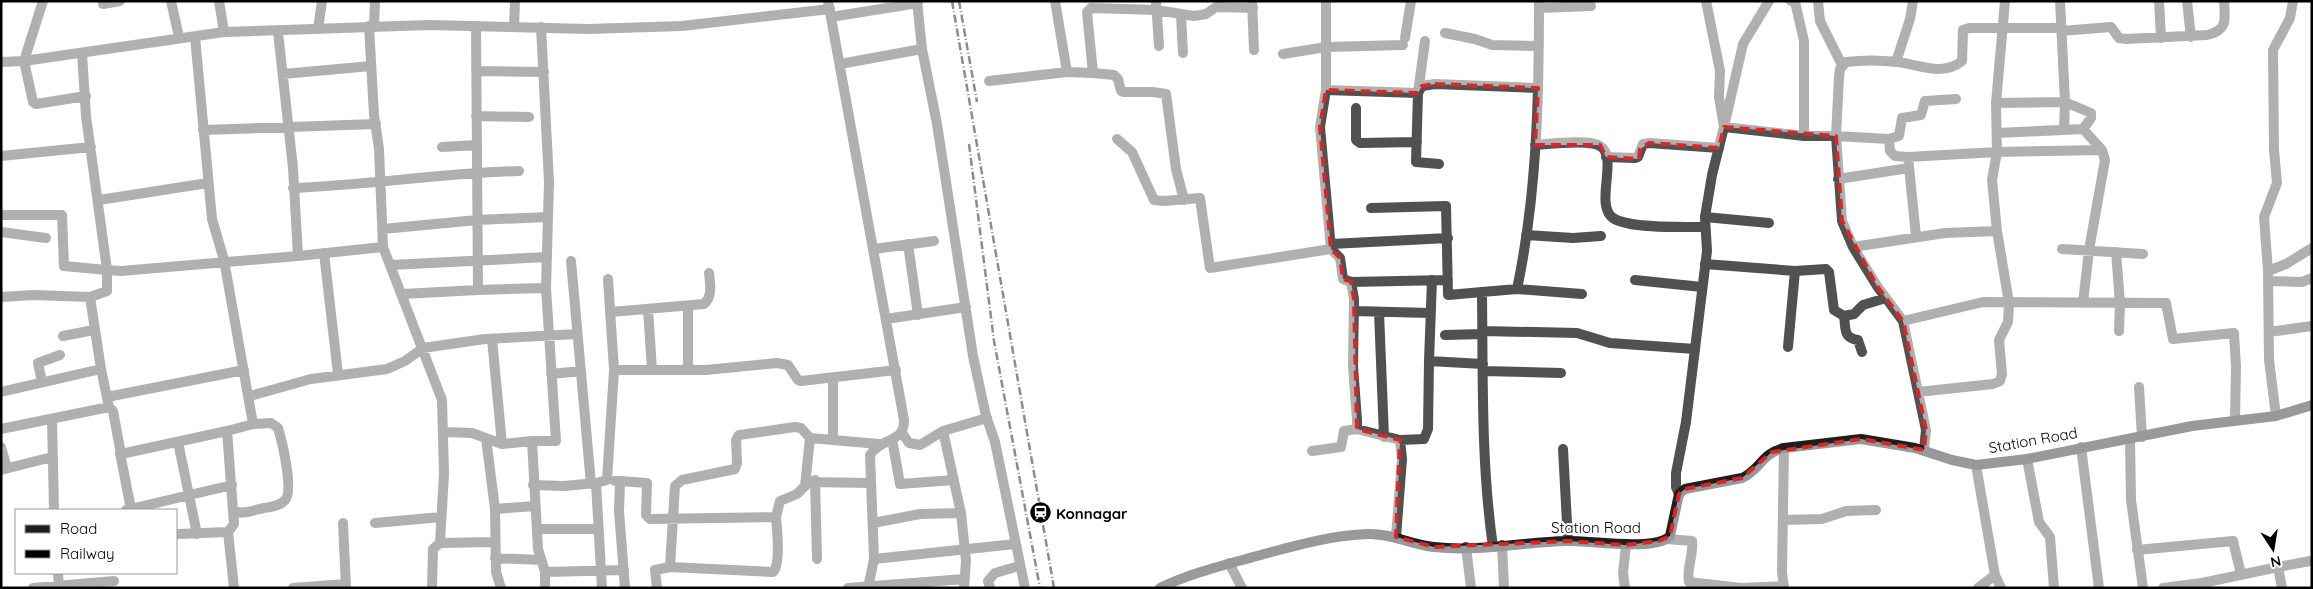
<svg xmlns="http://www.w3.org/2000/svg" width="2313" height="589" font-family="Quicksand,sans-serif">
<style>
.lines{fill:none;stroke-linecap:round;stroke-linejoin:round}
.minor{stroke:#515151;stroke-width:10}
.tertiary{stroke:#515151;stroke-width:10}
.secondary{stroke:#1e1e1e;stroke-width:10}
.rail{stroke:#000;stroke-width:2.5;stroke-dasharray:8 2.5 1 2.5;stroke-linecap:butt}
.marked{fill:none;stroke:#d62828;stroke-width:4;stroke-dasharray:10 6;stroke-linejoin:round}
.labels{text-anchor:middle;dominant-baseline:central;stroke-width:4;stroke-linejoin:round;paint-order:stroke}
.street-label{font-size:15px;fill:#000;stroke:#fff}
.poi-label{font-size:15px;font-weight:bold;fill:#000;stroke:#fff;text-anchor:start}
</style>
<rect width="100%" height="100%" fill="#fff"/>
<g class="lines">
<path class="minor" d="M 43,1 L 24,61 L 33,102 L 36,104 L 86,96
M 103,1 L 103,4 L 120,1
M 171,1 L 179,37
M 219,1 L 224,32
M 917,1 L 922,49 L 937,124 L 973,356 L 986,416 L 995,442 L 1025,588
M 1055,1 L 1067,72
M 1156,1 L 1159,46
M 1252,1 L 1254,50
M 1769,1 L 1743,44 L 1724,127 L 1804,136
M 1791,1 L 1795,2 L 1804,41 L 1804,136 L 1836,136 L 1842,221 L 1853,247 L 1877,286 L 1903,321 L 1926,430 L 1924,450
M 1818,1 L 1820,21 L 1842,65
M 2060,1 L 2065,102 L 2064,130
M 2159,1 L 2161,38
M 2187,1 L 2191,37
M 1539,8 L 1591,6
M 1181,15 L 1183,53
M 831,17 L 918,3
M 369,26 L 374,115 L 379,149 L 383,247 L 442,400 L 444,474 L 440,543 L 433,549 L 432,588
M 374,26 L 375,1
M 514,27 L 515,1
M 541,27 L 549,182 L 546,288 L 556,441 L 532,441 L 538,549 L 545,572 L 545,588
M 2061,28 L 1969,28 L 1963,30 L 1962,61 C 1943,77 1917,64 1897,62 C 1881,60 1862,60 1846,62 L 1840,69 L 1839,77 L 1836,136 L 1889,139 L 1890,151 L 1895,156 L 1908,157 L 1997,152 L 2102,150
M 318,29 L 322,1
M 2061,31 L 2111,27 L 2119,38 L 2126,39 L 2207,35 C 2228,30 2225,20 2224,1
M 278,32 L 293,168 L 298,256 L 383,247
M 1445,33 L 1475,39 L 1492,45 L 1539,46
M 195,37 L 212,219 L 224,260 L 253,424 L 227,431 L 234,524 L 228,532 L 234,588
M 1405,38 L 1411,1
M 82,53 L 86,116 L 107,270 L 121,271 L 298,256
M 1283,54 L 1326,47 L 1403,45
M 1896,62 L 1910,19 L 1913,1
M 840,64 L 922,49
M 476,71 L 544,72
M 1093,73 L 1114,75 L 1118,79 L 1121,91 L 1124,92 L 1153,92 L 1166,94 L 1176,169 L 1184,200
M 283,74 L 371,66
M 989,81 L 1067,72 L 1093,73 L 1087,12 L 1091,8 L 1156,10 L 1194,16 L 1206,14 L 1216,7 L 1253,8
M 1326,90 L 1418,93 L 1425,41
M 1996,103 L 2065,102 L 2091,113 L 2091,118 L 2083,129
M 1356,108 L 1356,140 L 1360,143 L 1417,142
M 476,116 L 529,117
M 203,130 L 376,124
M 1997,133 L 2083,129 L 2102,150 L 2105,160 L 2089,250 L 2083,303
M 1117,139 L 1132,152 L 1154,200 L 1164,201 L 1200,198 L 1210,268 L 1331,249
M 1889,139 L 1899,136 L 1902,118 L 1921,115 L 1925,101 L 1956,99
M 1535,145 C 1550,144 1589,139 1600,146 C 1619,157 1594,205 1613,218 C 1629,229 1685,227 1705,227
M 442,147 L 476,145
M 1,156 L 91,147
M 1606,157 L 1635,158 L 1638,157 L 1643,144 L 1649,143 L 1719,148
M 1908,157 L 1916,236
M 1439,164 L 1416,162 L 1418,93 L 1422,86 L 1435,84 L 1538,88
M 1838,179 L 1909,168
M 293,188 C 369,185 444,173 519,171
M 99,200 L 208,183
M 1371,208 L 1446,206 L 1448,295 L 1482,292
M 1,215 L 62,215 L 64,266 L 107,270 L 107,291 L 90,297
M 1705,217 L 1769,223
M 383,229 L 477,220 L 548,217
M 1,232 L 46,238
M 1526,235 L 1573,238 L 1601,236
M 908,244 L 918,315
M 1331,244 L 1448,238
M 1853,247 L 1945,233 L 1997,231 L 1992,180 L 1997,152 L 1996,103 L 2005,1
M 874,249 L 934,241
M 2062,249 L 2143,254
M 2116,252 L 2120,303 L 2119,331
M 324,253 L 338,374
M 571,261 L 591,484
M 1705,264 L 1795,271 L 1788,347
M 391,265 L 547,257
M 1795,271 L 1826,269 L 1829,272 L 1834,310 L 1844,316 L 1854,314 L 1863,305 L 1886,298
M 2268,271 L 2264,217 L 2277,183 L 2274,150 L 2273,50 L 2290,18 L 2293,1
M 1635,280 L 1702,287
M 2268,281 L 2302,282 L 2312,278
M 1351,282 L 1448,280
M 1517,289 L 1582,294
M 478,290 L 546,288
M 402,294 L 478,290 L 476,26
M 1,297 L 33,295 L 90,297 L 101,369 L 1,392
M 688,306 L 688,370
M 648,309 L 652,370
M 1354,311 L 1430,313
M 611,312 L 704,304 C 713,296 710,284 709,273
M 1379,312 L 1384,437
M 1844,316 C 1846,329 1843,338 1858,340 L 1862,352
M 886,319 L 966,307
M 1903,321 L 1983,302 L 2166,303 L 2173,339 L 2234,333 L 2236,367 L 2235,420
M 1483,331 L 1577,333 L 1610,343 L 1695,349
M 2269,332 L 2312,326
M 1445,335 L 1483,334
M 63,336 L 94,330
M 492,339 L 502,444
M 1429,361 L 1432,280
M 614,370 L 706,370 L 777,363 L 788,365 L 798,380 L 801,381 L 896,370
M 1483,371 L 1561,373
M 551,374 L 581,371
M 833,378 L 833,440
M 42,382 L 38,363 L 60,355
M 2139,387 L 2142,437
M 1918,392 L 1993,384 L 2000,381 L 2002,374 L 1999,340 L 2008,322 L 2009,303 L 1997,231
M 250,396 L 311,379 L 387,369 L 405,361 L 423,348 L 485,339 L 577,334
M 107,397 L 244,370
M 109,407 L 113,411 L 121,454 L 227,431
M 2276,416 L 2269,360 L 2268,271 L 2286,264 L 2312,248
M 52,420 L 54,510
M 1,429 L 109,407 L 101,369
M 1357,429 L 1400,440 L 1424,439 L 1428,429 L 1429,361 L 1483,364
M 943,431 L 961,513 L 966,561 L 964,588
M 443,432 L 472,433 L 502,444 L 532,441
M 902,433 L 909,443 L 920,445 L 943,431 L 987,418
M 486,438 L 495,509 L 496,572 L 501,588
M 892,439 L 900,484 L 954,480
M 2130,440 L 2131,500 L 2143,588
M 178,442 L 197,534
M 1,447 L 7,468
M 2081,447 L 2099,588
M 1784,448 L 1782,572 L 1784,588
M 1563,449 L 1568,541
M 1312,451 L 1341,447 L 1344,431 L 1357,429 L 1357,420 L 1353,366 L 1354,299 L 1351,282 L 1343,279 L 1340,258 L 1331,249 L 1320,127 L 1326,90 L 1326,1
M 120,453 L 131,509
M 2027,459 L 2039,522 L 2050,537 L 2054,588
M 1976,465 L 1995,575 L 2001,588
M 1,470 L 52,457
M 815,480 L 817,559
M 615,481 L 620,481 L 619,511 L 625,588
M 620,481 L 647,483 L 646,515 L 650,519 L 776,517 C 777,529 781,564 773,572 L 670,567 L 655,570 L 657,588
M 533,485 L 564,486 L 596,483
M 805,486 L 810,438
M 495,509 L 535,506
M 126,510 L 232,485
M 233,511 C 243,515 254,510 264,508 C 271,507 280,506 285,500 C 294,491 282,441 278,428 L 271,423 L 253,424
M 776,517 L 780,501 L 797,494 L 809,482 L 871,483
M 1783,520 L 1822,519 L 1846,511 L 1876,510
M 343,523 L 346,588
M 375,523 L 441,517
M 873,523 L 920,514 L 961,513
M 538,529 L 597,529
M 178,534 L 228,532
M 1396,537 L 1402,459 L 1400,440
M 1667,539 L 1692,541 C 1694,555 1686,568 1689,582 L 1741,588 L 1784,586
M 440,543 L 494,542
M 1502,545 L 1504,588
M 1466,547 L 1471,588
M 1493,547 C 1481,463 1483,378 1482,292 L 1517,289 C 1537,195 1539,97 1539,1
M 2137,550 L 2233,541 L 2241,574
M 495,558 L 541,560
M 874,559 L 1015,544
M 1229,563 L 1242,588
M 670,567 L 675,486 L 682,480 L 735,469 L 737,463 L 736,440 L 739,435 L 795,427 L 801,428 L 810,438 L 879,444
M 2278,567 L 2310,561
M 545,572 L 624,570
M 58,573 L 59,588
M 2202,583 L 2278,567 L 2282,588
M 33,588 L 114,581
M 293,588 L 345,584
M 602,588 L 596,483 L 607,480 L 614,370 L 608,279
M 848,588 L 964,579
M 990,588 L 988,581 L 995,573 L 1019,566
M 1625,588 L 1623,573 L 1626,545
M 1978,588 L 1995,575
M 2163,588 L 2202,583 L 2202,588"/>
<path class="tertiary" d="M 828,1 L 904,420 C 905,443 880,438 870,455 L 874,559 L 868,588
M 1,62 L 24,61 L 224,32 L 429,25 L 589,29 L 682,26 L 830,9
M 1679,494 L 1676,487 L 1676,473 L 1686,422 L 1707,251 L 1705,217 L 1712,175 L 1724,127 L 1719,97 L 1720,71 L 1706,1"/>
<path class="secondary" d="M 1160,588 C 1193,572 1229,564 1264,554 C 1297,545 1333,535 1368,534 C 1391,533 1411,545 1434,547 C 1478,552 1522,542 1566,541 C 1588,540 1655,552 1670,536 L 1679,494 L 1685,489 L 1742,478 C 1760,470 1762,453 1784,448 L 1861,439 L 1915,448 L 1952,460 L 1976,465 L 2027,459 L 2192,426 L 2276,416 L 2312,405"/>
<path class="rail" d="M 952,1 L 1054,588
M 959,1 L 977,102
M 969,144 L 994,341 L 1040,588"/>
</g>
<path d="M0 0H2313V589H0ZM 1435,84 L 1538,88 L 1535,145 L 1600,145 L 1606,157 L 1639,159 L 1640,149 L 1649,143 L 1719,148 L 1724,127 L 1836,136 L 1842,221 L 1877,286 L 1903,321 L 1926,430 L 1924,450 L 1861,439 L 1772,452 L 1742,478 L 1685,489 L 1679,494 L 1670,536 L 1659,541 L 1626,545 L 1568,541 L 1434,547 L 1396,537 L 1400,440 L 1357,429 L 1354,299 L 1351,282 L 1343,279 L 1340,258 L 1331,249 L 1320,127 L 1326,90 L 1418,93 L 1422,86 Z" fill="#fff" fill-opacity=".55" fill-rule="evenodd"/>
<path class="marked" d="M 1435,84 L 1538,88 L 1535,145 L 1600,145 L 1606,157 L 1639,159 L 1640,149 L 1649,143 L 1719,148 L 1724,127 L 1836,136 L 1842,221 L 1877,286 L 1903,321 L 1926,430 L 1924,450 L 1861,439 L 1772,452 L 1742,478 L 1685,489 L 1679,494 L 1670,536 L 1659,541 L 1626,545 L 1568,541 L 1434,547 L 1396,537 L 1400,440 L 1357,429 L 1354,299 L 1351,282 L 1343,279 L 1340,258 L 1331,249 L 1320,127 L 1326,90 L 1418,93 L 1422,86 Z"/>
<defs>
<symbol id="station-disc" viewBox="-11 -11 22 22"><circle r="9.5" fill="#000" stroke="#fff"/><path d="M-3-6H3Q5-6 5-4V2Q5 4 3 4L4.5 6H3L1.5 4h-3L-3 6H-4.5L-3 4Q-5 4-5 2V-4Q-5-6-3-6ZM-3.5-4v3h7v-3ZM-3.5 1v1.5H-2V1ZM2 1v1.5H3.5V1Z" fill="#fff"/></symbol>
</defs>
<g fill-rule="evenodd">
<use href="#station-disc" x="1028" y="500" width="25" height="25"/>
</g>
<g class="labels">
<g class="street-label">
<text transform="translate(2033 440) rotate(-10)">Station Road</text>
<text x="1596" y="527">Station Road</text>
</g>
<g class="poi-label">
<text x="1056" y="513">Konnagar</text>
</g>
</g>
<rect width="2313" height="589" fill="none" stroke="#000000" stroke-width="5"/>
<rect x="15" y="509" width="162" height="65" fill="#ffffff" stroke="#999999"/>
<rect x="25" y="525" width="25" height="8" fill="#1e1e1e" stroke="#999999"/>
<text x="60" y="534" font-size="15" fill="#000000">Road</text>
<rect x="25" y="550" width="25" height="8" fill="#000000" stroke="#999999"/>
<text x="60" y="559" font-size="15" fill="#000000">Railway</text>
<g transform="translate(2273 549) rotate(168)" stroke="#ffffff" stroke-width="4" paint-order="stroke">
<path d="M0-4L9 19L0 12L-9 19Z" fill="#000000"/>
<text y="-8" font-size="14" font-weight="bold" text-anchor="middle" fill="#000000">N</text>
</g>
</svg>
